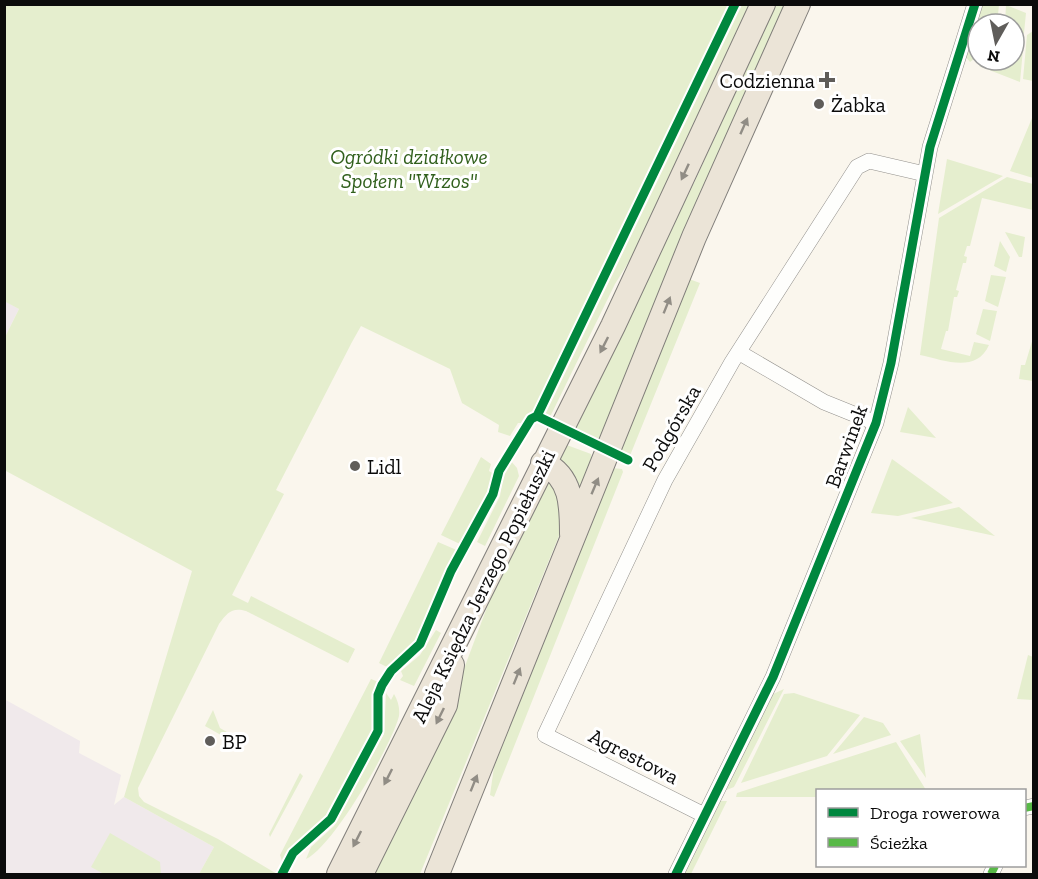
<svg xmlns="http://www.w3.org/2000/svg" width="1038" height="879" font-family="'Zilla Slab',serif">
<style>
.industrial{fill:#f0e9eb}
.green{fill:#e5eece}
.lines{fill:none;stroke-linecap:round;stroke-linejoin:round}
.street-casing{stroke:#93918d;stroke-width:16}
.primary-casing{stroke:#807e7a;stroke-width:26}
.street{stroke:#fefefc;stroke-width:15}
.primary{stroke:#ebe4d7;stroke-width:24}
.quiet{stroke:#58b947;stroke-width:8;stroke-dasharray:15 8;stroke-linecap:butt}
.cycleway-casing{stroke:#fff;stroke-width:13}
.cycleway{stroke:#00873e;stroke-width:9}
.oneway{fill:#918d85}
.poi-dot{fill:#5f5d5a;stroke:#fff;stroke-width:2}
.labels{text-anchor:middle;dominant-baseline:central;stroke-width:6;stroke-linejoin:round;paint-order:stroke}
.poi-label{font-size:21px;fill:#0b0b0b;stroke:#fff;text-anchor:start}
.park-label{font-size:21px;font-style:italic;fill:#31601d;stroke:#fff}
.street-label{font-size:21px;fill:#0b0b0b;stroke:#fff}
</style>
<rect width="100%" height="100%" fill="#faf6ed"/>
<path class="industrial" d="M 5,301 L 19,309 L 5,337 Z
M 4,699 L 80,741 L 79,753 L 121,775 L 114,805 L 124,797 L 214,847 L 199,874 L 5,874 Z"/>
<path class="green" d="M 5,4 L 732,5 L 578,328 L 537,410 L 526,423 L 518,423 L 510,436 L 498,432 L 499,425 L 462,403 L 450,369 L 361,326 L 352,342 L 276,490 L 284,494 L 232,595 L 248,603 L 251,596 L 355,649 L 348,663 L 246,611 C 232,607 227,613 219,624 L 138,788 L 139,796 L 144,802 L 218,839 L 277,874 L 199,874 L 214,847 L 124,797 L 192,571 L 6,471 L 5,474 L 5,337 L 19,309 L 4,301 Z
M 742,5 L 752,5 L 649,229 L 615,284 L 549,419 L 544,417 Z
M 775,5 L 787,5 L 603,446 L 571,430 L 695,181 Z
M 981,5 L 999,5 L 997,24 L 978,24 L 978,56 L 970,62 L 965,56 Z
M 1006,5 L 1026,13 L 1024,33 L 1014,40 L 1014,24 L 1005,24 Z
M 1033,31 L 1033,81 L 1023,79 L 1027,35 Z
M 1024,38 L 1020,82 L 979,66 L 988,60 L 1014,60 L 1014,44 Z
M 1032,118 L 1034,118 L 1033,178 L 1010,171 Z
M 947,159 L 1003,176 L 938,214 Z
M 1007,177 L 1033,184 L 1033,210 L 982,198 L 970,246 L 967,246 L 964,256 L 967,257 L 966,263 L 963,263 L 956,290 L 959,291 L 957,297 L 954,297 L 948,331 L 946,331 L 941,349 L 970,356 L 974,342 L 989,345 C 976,374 944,360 920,355 L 939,218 Z
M 1005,232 L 1025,237 L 1022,257 L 1019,257 Z
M 1000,241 L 1010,257 L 1006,272 L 994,266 Z
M 991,275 L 1006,277 L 998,307 L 985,301 Z
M 689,279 L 700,283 L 629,458 L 618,453 Z
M 983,309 L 997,311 L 990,341 L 976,334 Z
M 1033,338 L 1033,381 L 1019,379 L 1021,365 L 1025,365 Z
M 908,407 L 936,438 L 900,432 Z
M 564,444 L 591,454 L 592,459 L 597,461 L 582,498 L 556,461 Z
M 481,457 L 491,464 L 489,471 L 494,474 L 491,492 L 462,545 L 441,535 Z
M 892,459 L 953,503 L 898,516 L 871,513 Z
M 510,460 L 517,468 L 519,476 L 485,546 L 477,542 L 500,496 L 505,467 Z
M 612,468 L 622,469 L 623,472 L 494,797 L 490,795 L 495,760 Z
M 549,475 L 560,488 L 561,531 L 420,874 L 367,874 L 450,706 L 504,562 Z
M 959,507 L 995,536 L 911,518 Z
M 438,542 L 459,551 L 415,646 L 397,660 L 391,669 L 379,663 Z
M 436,630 L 441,633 L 414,686 L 400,680 L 403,676 L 401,671 L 420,655 Z
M 1028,655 L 1033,657 L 1033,700 L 1017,699 Z
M 371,679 L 381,683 C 372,702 382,715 375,732 L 326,822 L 282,861 L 280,855 Z
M 784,689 L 734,787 L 724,791 L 771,695 Z
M 386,693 L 391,700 L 394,694 C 398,701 400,708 399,716 C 392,745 332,848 306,859 L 311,847 L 334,826 L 384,734 Z
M 794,693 L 860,715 L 827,756 L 741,783 L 784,694 Z
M 213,710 L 220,728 L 244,742 L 242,747 L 205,726 Z
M 864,717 L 883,723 L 891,735 L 833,754 Z
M 920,734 L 926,778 L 900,741 Z
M 896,742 L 926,790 L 818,790 L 817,797 L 736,797 L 737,793 Z
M 300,773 L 303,776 L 270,837 L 269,834 Z
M 719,801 L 727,801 L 691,874 L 683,874 Z
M 110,833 L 160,862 L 161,874 L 104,874 L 91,867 Z"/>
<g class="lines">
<defs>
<path id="street" d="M 740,353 L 824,402 L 876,423
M 1024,808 L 1034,806
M 704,815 L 545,735 L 665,480 L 732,362 L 857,167 L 869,161 L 925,174
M 676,874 L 773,677 L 876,423 L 891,363 L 930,147 L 975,4
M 991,874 L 995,866"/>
<path id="primary" d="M 543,463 C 572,477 572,506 572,534
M 339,874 L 613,326 L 763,4
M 361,874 L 445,705 L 452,665
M 437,874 L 694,237 L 798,4"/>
</defs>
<use href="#street" class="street-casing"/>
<use href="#primary" class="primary-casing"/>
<use href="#street" class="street"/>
<use href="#primary" class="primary"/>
<path class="quiet" d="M 1024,808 L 1034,806
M 991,874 L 995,866"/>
<defs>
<path id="cycleway" d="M 537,416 L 628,460
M 282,874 L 293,853 L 331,819 L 378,731 L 378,695 L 382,685 L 391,671 L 420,644 L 451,571 L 493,494 L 499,471 L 531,419 L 537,416 L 735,4
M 676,874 L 773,677 L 876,423 L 891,363 L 930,147 L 975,4"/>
</defs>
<use href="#cycleway" class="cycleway-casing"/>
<use href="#cycleway" class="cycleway"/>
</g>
<defs><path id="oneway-solid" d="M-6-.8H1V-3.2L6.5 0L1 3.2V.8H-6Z" transform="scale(1.5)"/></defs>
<g class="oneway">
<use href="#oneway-solid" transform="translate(744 126) rotate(-66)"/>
<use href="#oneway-solid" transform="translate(685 172) rotate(115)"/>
<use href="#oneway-solid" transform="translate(667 305) rotate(-68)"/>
<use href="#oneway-solid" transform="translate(604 345) rotate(117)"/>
<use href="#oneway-solid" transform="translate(595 486) rotate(-67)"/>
<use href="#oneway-solid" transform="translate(517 676) rotate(-68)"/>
<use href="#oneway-solid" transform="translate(440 716) rotate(116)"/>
<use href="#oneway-solid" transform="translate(388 777) rotate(117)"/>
<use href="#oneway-solid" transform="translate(474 783) rotate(-68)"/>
<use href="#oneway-solid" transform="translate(357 839) rotate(117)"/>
</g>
<g class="poi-dot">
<path d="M824 71h6v6h6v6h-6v6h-6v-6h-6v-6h6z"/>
<circle cx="819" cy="104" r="6"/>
<circle cx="355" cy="466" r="6"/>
<circle cx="210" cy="741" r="6"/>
</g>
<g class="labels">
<g class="poi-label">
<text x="815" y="80" text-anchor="end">Codzienna</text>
<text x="831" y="104">Żabka</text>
<text x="367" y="466">Lidl</text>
<text x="222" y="741">BP</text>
</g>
<g class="park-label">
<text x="409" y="156">Ogródki działkowe<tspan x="409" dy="24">Społem "Wrzos"</tspan></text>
</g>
<g class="street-label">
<text transform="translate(671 428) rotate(-60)">Podgórska</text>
<text transform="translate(846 446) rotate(-70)">Barwinek</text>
<text transform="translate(483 586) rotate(-64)">Aleja Księdza Jerzego Popiełuszki</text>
<text transform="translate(634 756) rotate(27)">Agrestowa</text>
</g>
</g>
<rect width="1038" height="879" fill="none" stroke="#0b0b0b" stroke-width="12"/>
<rect x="816" y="789" width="210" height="78" fill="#ffffff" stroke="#9d9d9d" stroke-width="1.5"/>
<rect x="828" y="808" width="30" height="9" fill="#00873e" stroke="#9d9d9d" stroke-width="1.5"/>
<text x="870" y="819" font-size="18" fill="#0b0b0b">Droga rowerowa</text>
<rect x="828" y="838" width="30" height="9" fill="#58b947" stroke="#9d9d9d" stroke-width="1.5"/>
<text x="870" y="849" font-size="18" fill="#0b0b0b">Ścieżka</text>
<g transform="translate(996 42) rotate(189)"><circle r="28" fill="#ffffff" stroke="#9d9d9d" stroke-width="1.5"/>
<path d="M0-4.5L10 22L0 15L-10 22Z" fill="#5f5d5a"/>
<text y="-9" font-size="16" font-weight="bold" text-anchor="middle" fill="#0b0b0b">N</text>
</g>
</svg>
